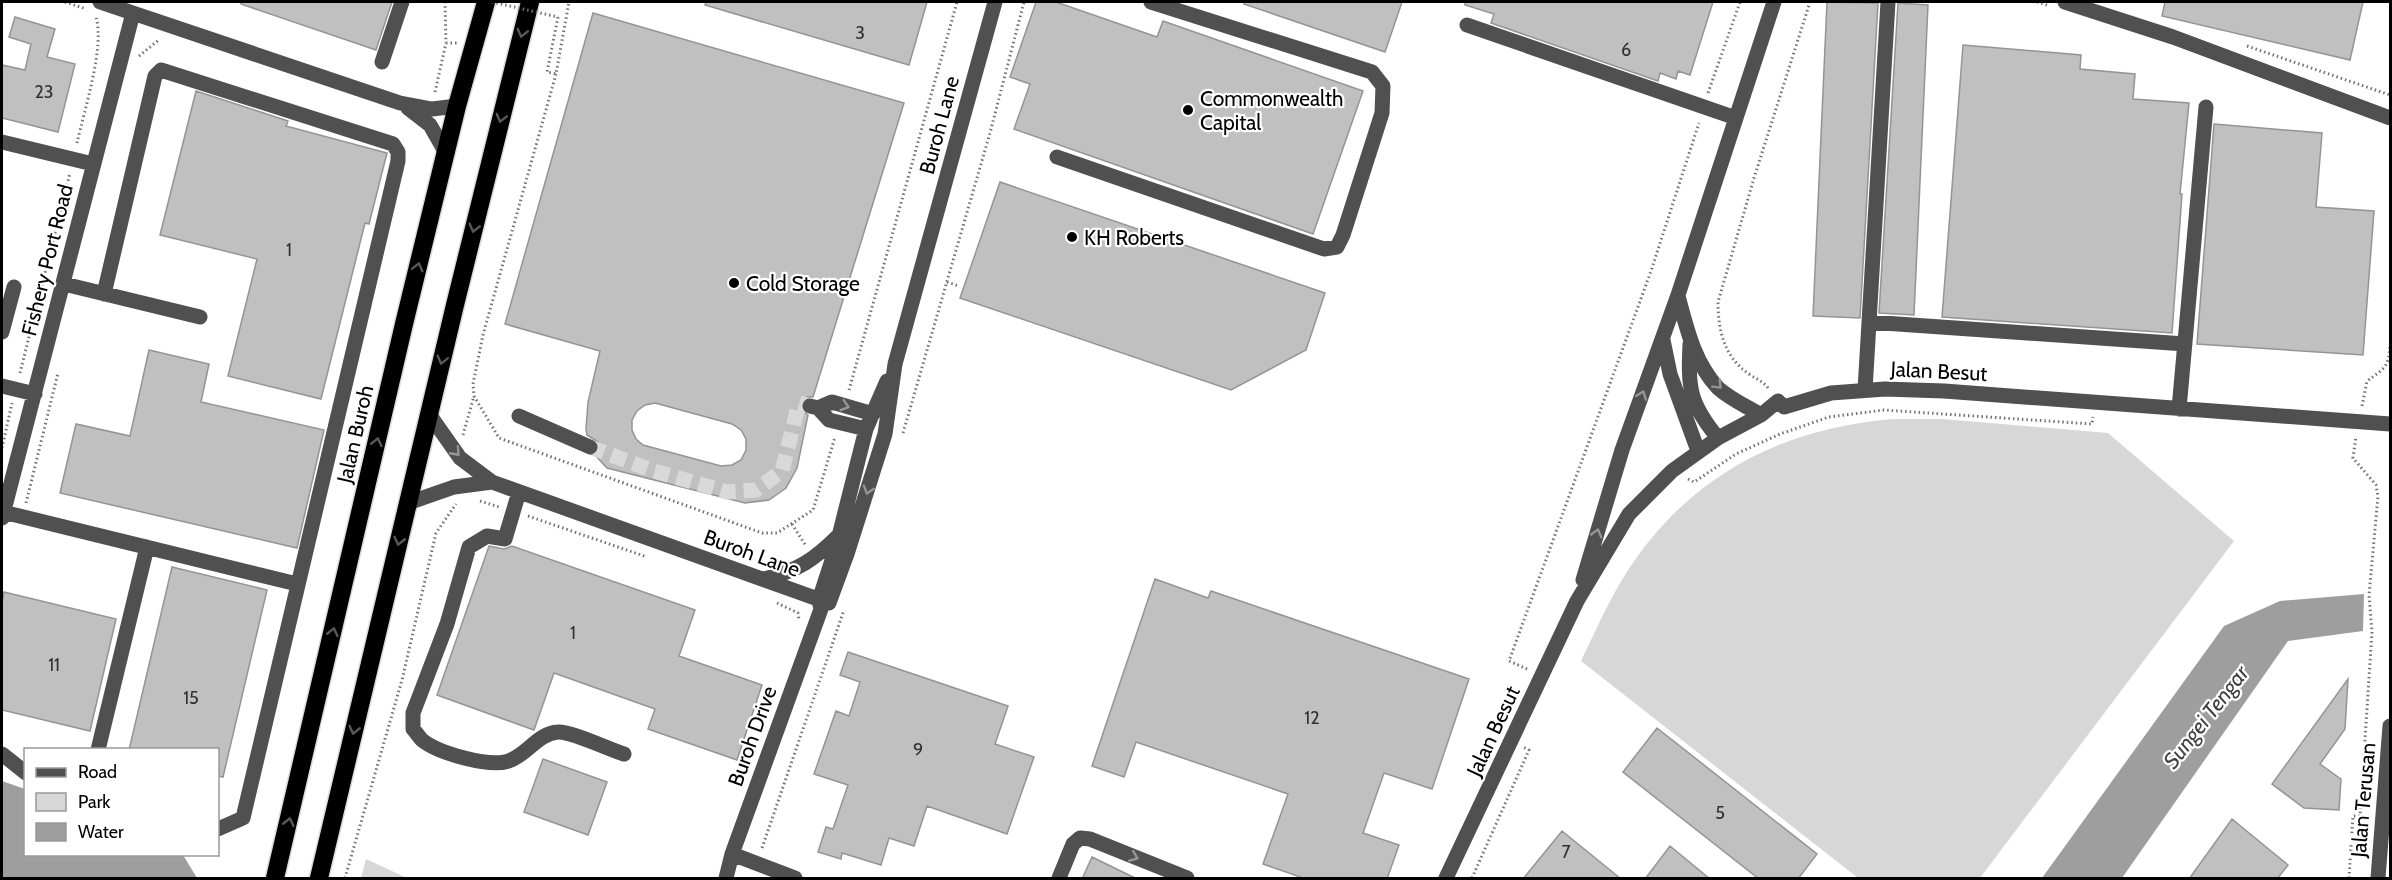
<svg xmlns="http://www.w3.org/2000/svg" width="2392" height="880" font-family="Cabin,sans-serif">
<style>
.green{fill:#d7d7d7}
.water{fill:#9e9e9e}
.building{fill:#c0c0c0;stroke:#949494;stroke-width:1.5;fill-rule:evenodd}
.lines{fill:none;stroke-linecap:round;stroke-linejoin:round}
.minor-tunnel{stroke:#d9d9d9;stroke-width:15;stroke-dasharray:15 8;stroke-linecap:butt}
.highway-casing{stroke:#dbdbdb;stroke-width:21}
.path{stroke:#727272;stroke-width:3;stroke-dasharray:1.5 3;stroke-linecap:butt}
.minor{stroke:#505050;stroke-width:15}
.highway{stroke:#000;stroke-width:18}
.path-bridge{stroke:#727272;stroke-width:3;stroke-dasharray:1.5 3;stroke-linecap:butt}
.oneway{stroke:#595959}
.oneway2{stroke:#969696}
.poi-dot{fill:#000;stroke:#fff;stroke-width:2}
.labels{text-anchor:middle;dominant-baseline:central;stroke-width:4.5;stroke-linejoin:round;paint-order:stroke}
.number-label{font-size:18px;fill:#303030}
.poi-label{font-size:21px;fill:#000;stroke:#fff;text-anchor:start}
.street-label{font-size:21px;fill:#000;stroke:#fff}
.water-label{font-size:22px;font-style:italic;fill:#3f3f3f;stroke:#fff}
</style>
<rect width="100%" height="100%" fill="#fff"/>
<path class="green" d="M 1892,419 L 1943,419 L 2108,433 L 2234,541 L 1980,878 L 1858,878 L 1581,661 C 1595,632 1608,602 1625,575 C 1687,477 1778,429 1892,419 Z
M 366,859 L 407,878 L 361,878 Z"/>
<path class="water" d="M 2364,594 L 2363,631 L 2288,641 L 2122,878 L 2042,878 L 2224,626 L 2280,601 Z
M 2,781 L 25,789 L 26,854 L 183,855 L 197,878 L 2,878 Z"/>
<path class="building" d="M 241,2 L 392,2 L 376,50 L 241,4 Z
M 706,2 L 927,2 L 909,65 L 705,5 Z
M 1036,2 L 1056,2 L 1157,37 L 1163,21 L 1363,91 L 1313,234 L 1014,129 L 1030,84 L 1010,77 Z
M 1245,2 L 1402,2 L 1385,52 L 1244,4 Z
M 1465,2 L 1713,2 L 1690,75 L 1678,71 L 1676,79 L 1660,73 L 1658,81 L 1491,23 L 1494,14 L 1465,5 Z
M 1827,2 L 1878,3 L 1860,318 L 1813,316 Z
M 2165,2 L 2363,2 L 2350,60 L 2162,16 Z
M 1898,3 L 1928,5 L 1914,315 L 1879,313 Z
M 593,13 L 904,103 L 813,397 L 807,397 L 801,403 L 801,409 L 808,415 L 797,468 L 786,488 L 769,500 L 745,503 L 607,468 L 595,455 L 599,450 L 598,442 L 587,435 L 586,429 L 588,402 L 600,351 L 505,324 ZM 655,403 L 732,424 L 741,430 L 746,439 L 746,450 L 741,460 L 732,465 L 721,466 L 643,445 L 636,439 L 632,430 L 632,420 L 637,411 L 645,405 Z
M 15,17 L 55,29 L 47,57 L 75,64 L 58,132 L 2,118 L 2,65 L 25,70 L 31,44 L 9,37 Z
M 1963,45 L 2081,55 L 2080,69 L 2135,74 L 2133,99 L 2189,103 L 2180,194 L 2182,194 L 2172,333 L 1942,317 Z
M 196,91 L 288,121 L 286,126 L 387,153 L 369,224 L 365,223 L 321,399 L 228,376 L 257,259 L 160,235 Z
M 2214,124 L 2322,133 L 2316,207 L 2374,211 L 2363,355 L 2197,344 Z
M 1000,182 L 1325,293 L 1306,350 L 1231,390 L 960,298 Z
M 149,350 L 209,364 L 201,402 L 324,430 L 297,548 L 60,493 L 76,424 L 130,436 Z
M 489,546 L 504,549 L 512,546 L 695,610 L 679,656 L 762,685 L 737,760 L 648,729 L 655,709 L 554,673 L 534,730 L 437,695 Z
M 172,567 L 267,590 L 223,777 L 218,776 L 218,750 L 129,750 Z
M 1155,579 L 1208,598 L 1211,591 L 1469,679 L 1432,789 L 1384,773 L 1363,833 L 1399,845 L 1387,879 L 1306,879 L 1263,864 L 1288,794 L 1136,742 L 1124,777 L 1092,766 Z
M 4,592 L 116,619 L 90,731 L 2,710 L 2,603 Z
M 848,652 L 1008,706 L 995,744 L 1034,757 L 1007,834 L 927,806 L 914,846 L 889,838 L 881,865 L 842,853 L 841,859 L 818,852 L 826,827 L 833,829 L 848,785 L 814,774 L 836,711 L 849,716 L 860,682 L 840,675 Z
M 2348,679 L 2345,729 L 2320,764 L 2341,779 L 2339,810 L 2304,808 L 2272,784 Z
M 1657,728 L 1817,854 L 1798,879 L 1759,879 L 1623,772 Z
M 543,759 L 607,782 L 588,835 L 524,812 Z
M 2232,819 L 2288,865 L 2277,879 L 2189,879 Z
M 1562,831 L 1621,879 L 1523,879 Z
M 1670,846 L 1710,879 L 1645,879 Z
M 1092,857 L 1137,879 L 1082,879 Z"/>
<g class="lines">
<path class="minor-tunnel" d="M 590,447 L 651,470 L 727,492 L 756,490 L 782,471 L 799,403 L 810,406"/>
<defs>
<path id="highway" d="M 275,878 L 404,324 L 457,106 L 486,2
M 319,878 L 455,305 L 530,2"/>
</defs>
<use href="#highway" class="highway-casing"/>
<path class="path" d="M 65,2 L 86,9
M 2037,2 L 2050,6
M 558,17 L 547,72 L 556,74 L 569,2
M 446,43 L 458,43
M 2247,46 L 2390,95
M 139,56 L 160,39
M 556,74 L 483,335 L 473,384 L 474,396 L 499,438 L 762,533 L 777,533 L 813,510 L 835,437
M 435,92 L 446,43 L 445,2
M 1708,93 L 1740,2
M 77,143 C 84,111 105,47 96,17
M 947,282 L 959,286
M 20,373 L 70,173
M 1768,388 C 1763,381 1756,379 1749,374 C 1724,357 1718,330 1718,302 L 1754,178 L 1810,2
M 849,390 L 957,2
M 2362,406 L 2367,381 C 2385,368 2389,367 2390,344
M 903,433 L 990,133 L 1024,2
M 463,435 L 474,396
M 2,448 L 12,403
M 1688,479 L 1694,482 L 1736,454 L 1780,434 L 1829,417 L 1884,410 L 2092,424 L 2093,417
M 480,501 L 499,507
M 26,503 L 58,373
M 528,516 L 647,557
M 792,524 L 806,546
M 777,603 L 798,613 L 799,620
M 1527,669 L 1509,661 L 1651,271 L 1699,123
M 762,848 L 844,610
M 345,878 L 402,680 L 436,533 L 456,504
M 1472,878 L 1529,750 L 1523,747
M 2349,878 L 2353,816 L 2360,816 L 2372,632 L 2369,595 L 2378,496 L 2376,485 L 2353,458 L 2356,436"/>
<path class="minor" d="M 100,2 L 400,103 L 432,109 L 457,106
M 2065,2 L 2173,37 L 2390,118
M 1467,25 L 1736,118
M 382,62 L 402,2
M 408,108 L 430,125 L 446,153
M 2,142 L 93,164
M 1057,157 L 1324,249 L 1337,247 L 1343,235 L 1382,113 L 1383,86 L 1372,72 L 1151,2
M 64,284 L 200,317
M 104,294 L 155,76 L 161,70 L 393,144 L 398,152 L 398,161 L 243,818 L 218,829
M 1678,296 C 1687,329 1694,362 1718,388 C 1730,399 1748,407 1761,415
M 1869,322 L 2185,344
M 2,332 L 14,287
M 1663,340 L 1670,374 L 1698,451
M 1690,344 C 1688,388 1689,403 1718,438
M 2,386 L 35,394
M 1865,390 L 1888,2
M 810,406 L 818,408 L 829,420 L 866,429
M 818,408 L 832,402 L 873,414
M 2179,409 L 2206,107
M 429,414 L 460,458 L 492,482 L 829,603
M 519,416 L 590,447
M 519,492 L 505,539 L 487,536 L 469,547 L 447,624 L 413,713 L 413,729 C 416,732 419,737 422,740 C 438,753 492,769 511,760 C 528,753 539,733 558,732 C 570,731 611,750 624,754
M 408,503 L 454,487 L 492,482
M 3,512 L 297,584
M 2,518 L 133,13
M 764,579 C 797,571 814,560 838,536
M 1583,580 L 1622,450 L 1678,295 L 1774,2
M 829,603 L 847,554 L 885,434 L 895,364 L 995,2
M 98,750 L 147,547
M 2,754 L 26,773
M 732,854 L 795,878
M 726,878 L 732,854 L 821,609 L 819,600 L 836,548 L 866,429 L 887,381
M 1059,878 L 1073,844 L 1080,838 L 1090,839 L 1187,878
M 1446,878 L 1577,601 L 1629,514 L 1672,471 L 1718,438 L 1761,415 L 1778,401 L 1784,407 L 1831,393 L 1885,389 L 1944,391 L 2390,424
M 2378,878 L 2390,726"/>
<use href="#highway" class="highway"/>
<path class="path-bridge" d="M 492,2 L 558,17"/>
</g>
<defs><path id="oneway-chevron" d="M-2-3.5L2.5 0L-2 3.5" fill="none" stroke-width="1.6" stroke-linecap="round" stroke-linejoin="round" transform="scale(1.5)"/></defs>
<g class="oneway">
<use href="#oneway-chevron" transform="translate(522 33) rotate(104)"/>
<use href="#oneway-chevron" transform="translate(501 118) rotate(104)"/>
<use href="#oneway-chevron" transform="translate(474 228) rotate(104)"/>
<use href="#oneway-chevron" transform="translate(418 267) rotate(-76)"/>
<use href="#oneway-chevron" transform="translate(442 360) rotate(104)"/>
<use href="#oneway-chevron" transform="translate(377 442) rotate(-77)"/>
<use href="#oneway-chevron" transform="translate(399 541) rotate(103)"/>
<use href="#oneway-chevron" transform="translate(333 632) rotate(-77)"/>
<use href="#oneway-chevron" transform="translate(354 730) rotate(103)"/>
<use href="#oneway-chevron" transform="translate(289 822) rotate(-77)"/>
</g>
<g class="oneway2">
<use href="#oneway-chevron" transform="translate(1718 385) rotate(45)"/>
<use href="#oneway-chevron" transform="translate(1642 395) rotate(-70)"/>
<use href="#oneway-chevron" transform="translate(845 406) rotate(17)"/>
<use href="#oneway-chevron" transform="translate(456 452) rotate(48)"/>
<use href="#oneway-chevron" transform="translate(868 490) rotate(107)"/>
<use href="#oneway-chevron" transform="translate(1597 533) rotate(-74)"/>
<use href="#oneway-chevron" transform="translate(1134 857) rotate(22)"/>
</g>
<g class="poi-dot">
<circle cx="1188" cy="110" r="6"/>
<circle cx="1072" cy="237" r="6"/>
<circle cx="734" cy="283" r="6"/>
</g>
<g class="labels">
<g class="number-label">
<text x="860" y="33">3</text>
<text x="1626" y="50">6</text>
<text x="44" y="92">23</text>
<text x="289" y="250">1</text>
<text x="573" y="633">1</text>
<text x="54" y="665">11</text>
<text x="191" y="698">15</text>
<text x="1312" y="718">12</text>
<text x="918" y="750">9</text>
<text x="1720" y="813">5</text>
<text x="1566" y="852">7</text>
</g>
<g class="poi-label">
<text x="1200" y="98">Commonwealth<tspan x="1200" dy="24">Capital</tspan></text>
<text x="1084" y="237">KH Roberts</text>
<text x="746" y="283">Cold Storage</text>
</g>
<g class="street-label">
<text transform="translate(939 125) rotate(-75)">Buroh Lane</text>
<text transform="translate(47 260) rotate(-76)">Fishery Port Road</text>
<text transform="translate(1939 371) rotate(3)">Jalan Besut</text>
<text transform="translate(355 434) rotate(-77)">Jalan Buroh</text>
<text transform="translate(752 553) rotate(20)">Buroh Lane</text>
<text transform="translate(1493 731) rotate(-65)">Jalan Besut</text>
<text transform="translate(752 736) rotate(-70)">Buroh Drive</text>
<text transform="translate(2363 800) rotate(-85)">Jalan Terusan</text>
</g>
<g class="water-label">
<text transform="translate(2206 717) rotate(-52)">Sungei Tengar</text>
</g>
</g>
<rect width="2392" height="880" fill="none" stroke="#000000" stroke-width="6"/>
<rect x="24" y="748" width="195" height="108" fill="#ffffff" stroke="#999999" stroke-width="1.5"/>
<rect x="36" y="768" width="30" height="9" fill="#505050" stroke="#999999" stroke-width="1.5"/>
<text x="78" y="778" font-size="18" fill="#000000">Road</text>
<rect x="36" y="793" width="30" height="18" fill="#d7d7d7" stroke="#999999" stroke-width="1.5"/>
<text x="78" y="808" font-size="18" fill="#000000">Park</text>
<rect x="36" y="823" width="30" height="18" fill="#9e9e9e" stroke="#999999" stroke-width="1.5"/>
<text x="78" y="838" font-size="18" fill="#000000">Water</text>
</svg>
